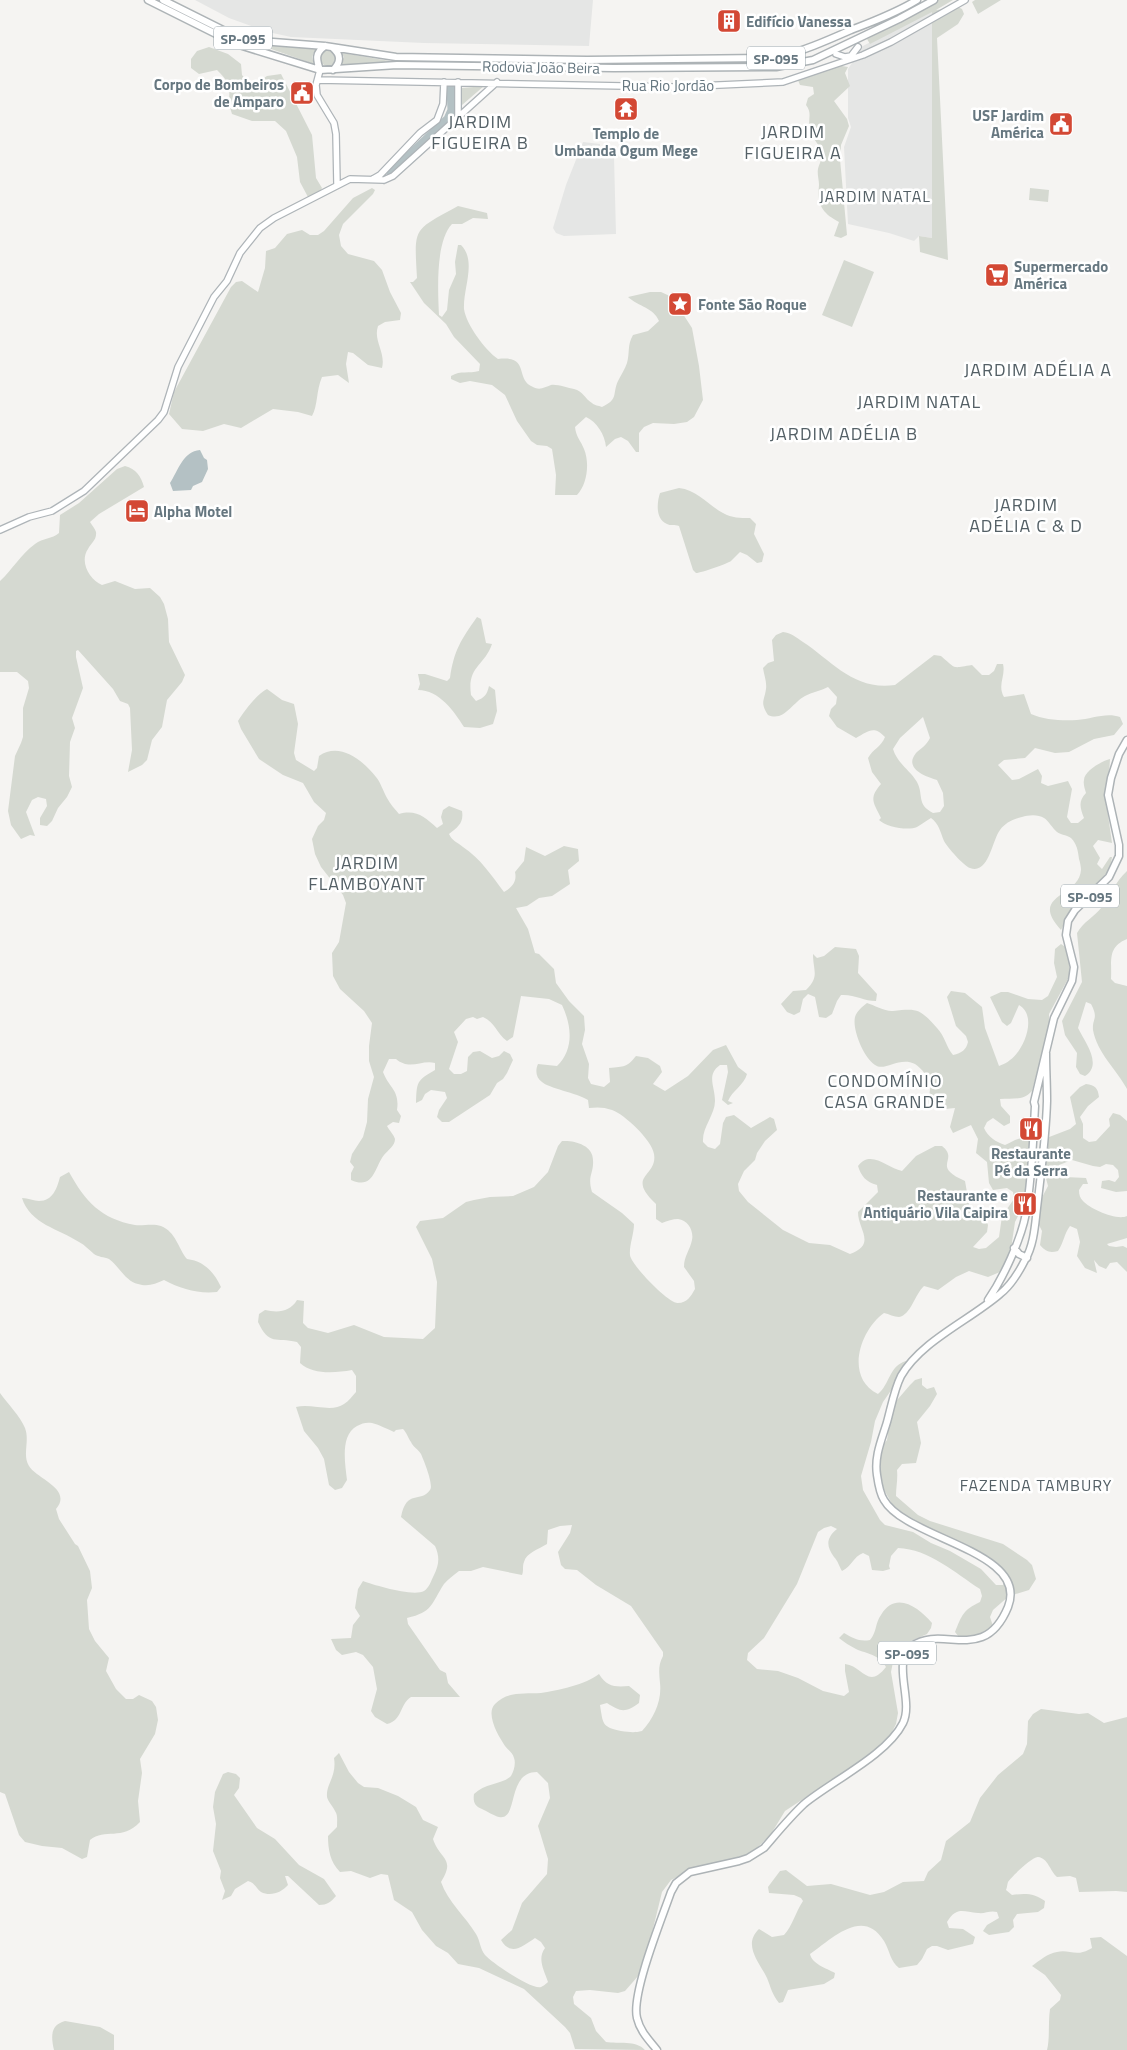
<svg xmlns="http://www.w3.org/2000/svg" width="1127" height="2050" font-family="'Titillium Web',sans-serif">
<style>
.built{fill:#e5e6e5}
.green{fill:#d5d9d1;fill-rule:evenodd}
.water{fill:#b4c1c4}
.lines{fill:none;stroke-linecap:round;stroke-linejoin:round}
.river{stroke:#b4c1c4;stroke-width:9}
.secondary-casing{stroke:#aeb4b8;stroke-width:8}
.primary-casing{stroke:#adb3b6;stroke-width:9}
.secondary{stroke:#fff;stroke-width:5.5}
.primary{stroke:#fff;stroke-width:6}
.labels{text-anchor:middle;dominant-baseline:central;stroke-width:5;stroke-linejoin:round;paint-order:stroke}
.shield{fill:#fff;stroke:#94a0a6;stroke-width:1}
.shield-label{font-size:14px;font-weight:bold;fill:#667780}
.poi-label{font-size:15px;font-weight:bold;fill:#667780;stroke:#fff;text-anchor:start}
.street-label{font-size:15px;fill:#667780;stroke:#fff}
.neighbourhood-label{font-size:16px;letter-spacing:1px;fill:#546066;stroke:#fff}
.quarter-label{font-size:18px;letter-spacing:1px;fill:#546066;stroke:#fff}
</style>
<rect width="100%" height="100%" fill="#f5f4f2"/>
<path class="built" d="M 195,0 L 593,0 L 589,46 L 424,43 L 291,37 L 268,32 L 229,18 Z
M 932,10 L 932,238 L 919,236 L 914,241 L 889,233 L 848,224 L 844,147 L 851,127 L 848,118 L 848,69 L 863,46 Z
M 583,142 L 600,144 L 599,152 L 614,157 L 616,234 L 564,236 L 556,233 L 553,228 L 566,185 Z"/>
<path class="green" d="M 938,0 L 953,0 L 936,10 L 958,7 L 962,9 L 964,14 L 958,24 L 937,38 L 948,260 L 920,252 L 919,236 L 932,238 L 932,12 L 870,44 L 867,39 Z
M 975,0 L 1001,0 L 978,14 L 972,2 Z
M 254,43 L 316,49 L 312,57 L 314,64 Z
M 209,47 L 228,54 L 241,64 L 242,75 L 247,81 L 256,83 L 267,76 L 281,74 L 312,135 L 316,178 L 322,188 L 319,193 L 308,197 L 300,182 L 297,157 L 286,131 L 275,121 L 252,121 L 232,114 C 224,92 238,90 217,70 L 199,74 L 191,68 L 191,59 L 197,51 Z
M320 58a8 8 0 1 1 16 0a8 8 0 1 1-16 0Z
M 342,53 L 396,62 L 340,66 L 344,57 Z
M 836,65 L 848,67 L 845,73 L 850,86 L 834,101 L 847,119 L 849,126 L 841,145 L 840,159 L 847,235 L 841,238 L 834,236 L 839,222 C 822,213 817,205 819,185 C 819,180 817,174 818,169 C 819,164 822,160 822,155 C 821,145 812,139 810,130 C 807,120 813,114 806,105 L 808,98 L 814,94 L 813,87 L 800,85 L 797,78 Z
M 484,86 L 462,105 L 462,88 Z
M 372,188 L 375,190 L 373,194 L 343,224 L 339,235 L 341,246 L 348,254 L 374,261 L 382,270 L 390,292 L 401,313 L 400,320 L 385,322 L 378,326 C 373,341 386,352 382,368 L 368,365 L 353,353 L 348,352 L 346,364 L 349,383 L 338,375 L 322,377 C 316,391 318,405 312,416 L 298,412 L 273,409 L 241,428 L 224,424 L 203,431 L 182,429 L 169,414 L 174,392 L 231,287 L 236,282 L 242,281 L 258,292 L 265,268 L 266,251 L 275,248 L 287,234 L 302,230 L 310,235 L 318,235 L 324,231 L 353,198 Z
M 1030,188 L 1049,190 L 1048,202 L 1029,200 Z
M 458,206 L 487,213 L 488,219 L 473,218 L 462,224 L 452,224 C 435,242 438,292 439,315 L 442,317 L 447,310 L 449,290 L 456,274 L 455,262 L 458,245 L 461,245 C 477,261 463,288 464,309 C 466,324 485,350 498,359 C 531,355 514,379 533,387 C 540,391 545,387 551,385 C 557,384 568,388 574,389 C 583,391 585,399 592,403 C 595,406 598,405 602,407 C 619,399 612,394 618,381 C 621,375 625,369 627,363 C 630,353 627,345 633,335 L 648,331 L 659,321 C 653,307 639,307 628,297 L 650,292 L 661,292 L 672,297 L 692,328 L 699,366 L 703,400 L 694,417 L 687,422 L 674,424 L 653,423 L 644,427 L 639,433 L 639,452 L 636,452 L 628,441 L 621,437 L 615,439 L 606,447 C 605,435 597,422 586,417 L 575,427 C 576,437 581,441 584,449 C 590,463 587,485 577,495 L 555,495 L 556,475 L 552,449 L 547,446 L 537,445 L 531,441 L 517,421 L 505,395 L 492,385 L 470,381 L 460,383 L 451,379 L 451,376 C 461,370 469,374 479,371 L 480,364 L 454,337 L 446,324 L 424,303 L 410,282 L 413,282 L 417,278 C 414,226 413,231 458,206 Z
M 844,260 L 874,272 L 852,327 L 822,315 Z
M 125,466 C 136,469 141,476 144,487 L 99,514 L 90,522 C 92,525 95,529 96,532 C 97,540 91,543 88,549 C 79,562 90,580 102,585 L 115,581 L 135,589 L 150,588 L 160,597 L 164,604 L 168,619 L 169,642 L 185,675 L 182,682 L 167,700 L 162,727 L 152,740 L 147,760 L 142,765 L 128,772 L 132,750 L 130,708 L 128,704 L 120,701 L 113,689 L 78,650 L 76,651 L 76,657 L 83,688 L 72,718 L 75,728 L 70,742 L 69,776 L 72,787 L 67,797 L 58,808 L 52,821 L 47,826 L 40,825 L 40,818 L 47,806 L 46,799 L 38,797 L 32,800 L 26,812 L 35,836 L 30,835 L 21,839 L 11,825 L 8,811 L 15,756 L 21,743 L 23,737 L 23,708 L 29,688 L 28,681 L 17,672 L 0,672 L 0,581 C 12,570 21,554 35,544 C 43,538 52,539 59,533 L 60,515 L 79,503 L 117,469 Z
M 679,488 C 697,490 708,505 723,513 C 732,518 740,518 750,518 L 756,524 L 754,534 L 764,554 L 762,562 L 757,563 L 747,555 L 740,552 C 737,555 734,558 731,561 C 729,563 698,574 696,573 L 693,570 L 679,526 C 675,524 670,526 667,524 C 655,519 657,502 660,493 Z
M 477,617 L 481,619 L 486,643 L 492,644 C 484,667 467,666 471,695 L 476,701 C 484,698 487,695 489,686 L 495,690 L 497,711 L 493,724 L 480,728 L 464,727 C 454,711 439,690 418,690 L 420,684 L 418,674 L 425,674 L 447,681 L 450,678 C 454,650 461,640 477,617 Z
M 783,632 C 791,633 796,637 803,642 C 832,661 854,691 895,685 L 934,655 L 941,656 C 957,670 952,668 972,665 L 982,675 L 989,675 L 994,671 L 997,664 L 1003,664 C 1006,676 997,685 1004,697 L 1024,694 L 1031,714 C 1044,720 1063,721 1077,720 C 1092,719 1106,712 1120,717 L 1123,724 L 1114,735 L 1094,739 L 1069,752 L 1055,753 L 1035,748 L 1025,758 L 1004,760 L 998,765 L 1012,780 L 1019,779 L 1038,769 L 1042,776 L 1041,783 L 1048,786 L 1068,781 L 1072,789 L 1067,817 L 1071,823 L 1078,823 L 1084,818 C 1080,808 1078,801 1086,793 C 1085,789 1083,784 1084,780 C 1084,771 1102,761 1110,759 L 1107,808 L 1112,843 L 1098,840 L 1093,846 L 1100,858 L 1097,864 L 1102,869 L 1110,857 L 1112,857 C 1110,879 1084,896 1071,913 C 1067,918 1064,924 1061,930 C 1028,894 1079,898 1081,870 C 1081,867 1080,862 1079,859 C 1078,851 1077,844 1071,838 C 1067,835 1061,835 1057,832 C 1052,828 1049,821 1044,818 C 1038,814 1028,815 1022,817 C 1013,819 1005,823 1000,830 C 992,840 989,875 970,868 C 964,866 947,847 944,841 C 940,831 939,824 931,818 C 926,821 922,824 917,827 C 908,831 886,827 879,820 L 881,818 C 874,803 868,799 881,784 L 872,772 L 868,758 C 873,749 881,747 885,737 C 874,725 868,731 856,738 L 837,727 L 829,716 L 831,709 L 836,704 L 837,697 L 828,687 C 821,691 812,692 805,696 C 792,703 784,722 768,715 C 760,702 764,702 766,689 C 767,682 764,675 763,668 L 768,663 L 774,661 L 772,640 L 776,635 ZM 923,717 L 930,738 C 926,746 921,748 916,753 C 903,769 927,777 937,780 L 943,793 L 944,806 L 940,812 L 933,813 C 916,804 924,795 917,782 C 910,770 897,763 893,749 L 900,738 Z
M 267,689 L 282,700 L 294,704 L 298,724 L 294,753 L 296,760 L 314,771 L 317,768 L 319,756 C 339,742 362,759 376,777 C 381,783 383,791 387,798 C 390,804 395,809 399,814 C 416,809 425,817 437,828 L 443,824 L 441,817 L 443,810 L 449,806 L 462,811 C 464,823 458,827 449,834 C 452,841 457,842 463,847 C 480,858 492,876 504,892 C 513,887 517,881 515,872 L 524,861 L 526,847 L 545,856 L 564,846 L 578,849 L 579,861 L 568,870 L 570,884 L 552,896 L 539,898 L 527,906 L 516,908 L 528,929 L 535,953 L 539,954 L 554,969 L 556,983 L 569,1001 L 584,1016 L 585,1030 L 582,1044 L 589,1064 L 588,1078 L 591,1084 L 604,1087 L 610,1082 L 609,1068 C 625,1066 626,1068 636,1056 L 648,1058 L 660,1066 L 662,1072 L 653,1084 L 665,1091 L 688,1076 L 713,1050 L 726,1045 L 738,1067 L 747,1074 C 744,1085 732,1091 728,1101 L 733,1103 L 728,1105 L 722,1100 L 728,1072 L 727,1065 L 720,1065 C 706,1075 715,1086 715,1101 C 715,1115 702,1127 703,1142 L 708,1147 L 715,1149 L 720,1144 L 723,1123 L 726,1117 L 734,1115 L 751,1128 L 770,1117 L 774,1119 L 777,1130 L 765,1141 L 757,1153 L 755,1160 L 744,1171 L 738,1184 L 739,1191 L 748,1202 L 783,1230 L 809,1243 L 830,1245 L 850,1254 C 877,1244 858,1230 858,1212 L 878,1192 L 877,1185 C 866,1182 861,1176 858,1166 C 871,1149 887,1168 902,1171 L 916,1156 L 935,1146 L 942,1146 C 960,1160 930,1166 965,1181 L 971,1215 L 985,1218 L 988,1225 L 987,1232 L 973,1247 L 979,1249 L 986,1248 L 999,1237 L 1002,1216 L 1014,1199 L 1013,1192 L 1007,1188 L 993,1190 L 989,1183 L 987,1162 L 976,1153 L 978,1139 L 971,1125 L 953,1133 L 950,1127 L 955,1108 L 945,1109 C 941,1105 933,1101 931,1097 C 928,1092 931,1090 930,1086 C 930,1078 921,1068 915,1064 C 899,1056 885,1072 875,1065 C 864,1058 852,1030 855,1017 C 857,1011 862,1007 867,1003 C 874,1005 886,1012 893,1011 C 918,1008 920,1009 937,1028 C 945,1036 946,1047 953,1055 C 962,1053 966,1050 968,1042 L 966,1036 L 956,1026 L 947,997 L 951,991 L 965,993 L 982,1007 L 985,1028 L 999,1066 C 1003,1064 1007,1063 1010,1060 C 1024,1050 1038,1016 1019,1005 L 1011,1023 L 1007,1026 L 1002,1022 L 990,997 L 1001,992 L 1008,992 L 1028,999 L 1042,1000 L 1048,996 L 1057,977 L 1054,963 L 1055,949 L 1061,944 L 1067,948 L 1070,963 L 1069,977 L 1049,1014 L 1049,1028 L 1032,1091 C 1023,1101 1013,1098 1000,1099 L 1001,1106 L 1010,1116 L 1010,1123 L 1004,1126 L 993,1118 L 987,1122 L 984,1128 C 988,1137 996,1142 1005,1145 C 1015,1141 1018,1136 1029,1140 L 1032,1147 L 1025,1202 L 1015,1222 L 1012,1242 L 1013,1249 L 1000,1272 L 988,1277 L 969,1271 L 956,1277 L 938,1290 L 924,1286 C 915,1294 911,1315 899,1317 C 894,1317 889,1314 884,1313 C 859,1331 845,1378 878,1394 C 890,1384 889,1366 906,1361 L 910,1363 L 883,1402 L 875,1421 L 871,1442 L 861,1476 L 863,1490 L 880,1520 L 885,1525 L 913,1532 L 931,1543 L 950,1551 L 981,1569 L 996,1585 L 1003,1585 L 1006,1579 L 979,1551 L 927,1528 L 902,1513 L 892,1504 L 882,1486 L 879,1479 L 879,1451 L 887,1440 L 892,1406 L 910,1385 L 915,1380 L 922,1378 L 922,1385 L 927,1389 L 934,1387 L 937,1394 L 930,1406 L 917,1422 L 921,1443 L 916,1463 L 902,1464 L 897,1470 C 898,1479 896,1487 896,1496 L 918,1515 L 930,1521 L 1003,1544 L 1027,1560 L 1032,1565 L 1036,1579 L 1029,1590 L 1009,1596 L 993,1610 L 990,1617 L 993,1626 C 982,1635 973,1640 959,1637 L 955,1632 C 962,1615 963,1610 980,1602 L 982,1596 L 980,1589 C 955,1573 929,1549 898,1548 L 891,1556 L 889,1566 L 890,1569 L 883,1571 L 872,1570 L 869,1556 L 863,1553 C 853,1557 852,1566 842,1571 C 839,1566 838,1561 834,1557 C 826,1546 826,1538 837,1529 L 831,1526 L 824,1528 L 818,1532 L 797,1584 L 764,1638 L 748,1653 L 747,1660 L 757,1669 L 778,1671 L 798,1678 L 823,1691 L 844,1696 L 849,1692 L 845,1671 L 845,1664 C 863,1666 868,1690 886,1667 C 879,1654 867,1654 856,1649 C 850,1646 844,1642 839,1638 L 844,1633 C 853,1638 859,1642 870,1640 C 877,1632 875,1623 881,1615 C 896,1590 919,1608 932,1623 L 931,1628 L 927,1634 L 900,1646 L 895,1652 L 891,1672 L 898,1713 L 896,1724 L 890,1736 L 873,1753 L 785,1811 L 771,1834 L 750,1855 L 690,1871 L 671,1880 L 662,1892 L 650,1941 L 639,1975 L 625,1991 L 618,1993 L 590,1990 L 576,1991 L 573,1997 L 574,2004 L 591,2018 L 596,2031 L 606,2042 C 618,2044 636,2040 645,2050 L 575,2049 L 570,2033 L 565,2027 L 524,1989 L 479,1968 L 458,1964 L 448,1953 L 436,1946 L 422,1930 L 412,1912 L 394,1900 L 388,1875 L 381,1874 L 370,1878 L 351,1871 L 340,1872 C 330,1862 328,1849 328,1836 L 337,1827 C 337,1821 338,1815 335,1811 C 333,1806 328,1802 327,1797 C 326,1783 337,1777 334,1758 L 339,1753 L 349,1772 L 358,1783 L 364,1787 L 378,1788 L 398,1796 L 416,1807 L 423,1820 L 438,1827 L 433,1839 C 440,1860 456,1858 441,1882 C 448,1902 465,1916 476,1934 C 480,1940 480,1949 485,1955 C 492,1963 532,1990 541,1987 C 542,1987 547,1983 548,1982 C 544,1970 537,1959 545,1948 L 541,1942 L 535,1938 C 523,1946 511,1957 501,1940 L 512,1930 L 522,1903 L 547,1874 L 548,1859 L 538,1826 L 550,1798 L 548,1783 L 537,1772 C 506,1772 519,1821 499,1817 C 494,1816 487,1811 482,1809 C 474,1806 473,1801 474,1794 C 485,1783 504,1784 511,1776 C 514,1771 516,1763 514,1758 C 513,1753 508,1750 505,1746 C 499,1737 485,1714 495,1704 C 507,1691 525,1694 541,1693 C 556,1691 587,1684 599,1674 C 607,1687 615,1687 629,1686 L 640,1695 L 639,1703 C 625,1713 621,1712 607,1703 L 600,1705 C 603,1724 602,1727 621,1731 C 629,1732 634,1733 642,1731 C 654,1718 662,1701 660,1683 C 659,1673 658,1665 663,1656 L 663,1652 L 631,1606 L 596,1585 L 577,1570 L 565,1569 L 561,1565 L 558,1552 L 570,1533 L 572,1525 L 560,1526 L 548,1530 L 547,1544 C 539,1549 526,1553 524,1562 C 522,1567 524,1570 522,1575 L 483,1567 L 471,1571 L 459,1571 C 454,1575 448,1579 444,1584 C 431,1604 433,1612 407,1618 L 408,1624 L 440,1670 L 446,1673 L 448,1683 L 460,1697 L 411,1697 C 399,1705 403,1720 387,1724 L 375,1717 L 371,1711 L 377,1689 L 373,1667 L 363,1655 L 356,1652 L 342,1655 L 336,1650 L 331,1639 L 351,1638 L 353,1625 L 360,1616 L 355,1608 L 358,1589 L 363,1581 C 374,1585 413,1597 424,1591 C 429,1588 431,1581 434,1575 C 439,1565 440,1557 435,1546 L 401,1517 C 407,1488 420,1504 430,1490 C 434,1485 424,1461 421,1454 C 418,1449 413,1447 411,1442 C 408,1438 407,1433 403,1429 L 396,1430 L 394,1432 C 387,1429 380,1425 372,1423 C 367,1422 362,1423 357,1426 C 340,1435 345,1463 347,1480 L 342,1488 L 335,1490 L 329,1485 L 324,1459 L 318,1448 L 304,1431 L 296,1407 C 311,1403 332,1413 344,1404 C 349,1401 352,1396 356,1392 L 356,1376 L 352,1370 C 335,1373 313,1375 300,1363 L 301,1347 L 297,1342 C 276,1337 269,1346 258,1322 L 259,1314 L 265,1310 C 278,1313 290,1312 297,1300 L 304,1301 L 303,1323 L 308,1328 L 328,1333 L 354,1325 L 384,1337 L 423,1339 L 435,1328 L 437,1282 L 432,1259 L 416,1227 L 420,1221 L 443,1218 L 466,1202 L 474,1200 L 490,1197 L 513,1196 L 534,1187 L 548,1172 L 558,1146 L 562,1141 C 574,1140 593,1145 593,1160 C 594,1174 587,1175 592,1192 L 622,1213 L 634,1224 C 634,1234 629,1246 630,1255 C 631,1265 669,1304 678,1303 C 687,1303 691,1296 695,1289 L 694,1281 L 684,1267 C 684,1256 690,1250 692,1240 C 694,1231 688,1220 678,1219 C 673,1219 667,1221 662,1223 L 656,1219 L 656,1204 C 625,1175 658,1177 654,1154 C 652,1140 624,1114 612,1110 C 604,1107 597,1107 589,1108 L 588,1100 C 577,1093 548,1088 542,1082 C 536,1078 535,1070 538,1064 L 557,1066 C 574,1050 572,1026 562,1005 L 549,999 L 521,996 L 513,1037 L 507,1041 C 497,1034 495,1022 483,1017 L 477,1019 L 473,1017 L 466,1019 L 454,1032 L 458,1042 L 449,1069 L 454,1074 L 461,1074 L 467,1071 L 468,1057 L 473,1052 L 480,1051 L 492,1058 L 499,1056 L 504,1051 L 510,1054 L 513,1060 L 507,1073 L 503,1079 L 497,1083 L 490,1095 L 449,1122 L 442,1122 L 437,1117 L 439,1110 L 447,1098 L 445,1092 L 431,1090 L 425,1094 L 422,1100 L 416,1103 C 417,1082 416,1081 435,1070 L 435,1063 C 422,1059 410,1071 396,1059 L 389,1059 L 383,1072 C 389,1088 400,1090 397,1110 L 401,1116 L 399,1123 L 393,1122 L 387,1126 C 389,1130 394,1135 395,1139 C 395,1146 388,1150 384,1155 C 374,1168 374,1190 351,1180 L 351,1173 L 354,1167 L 350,1162 L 352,1154 L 363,1137 L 367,1122 L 368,1099 L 374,1077 L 369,1061 L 369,1046 L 372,1023 L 364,1011 L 340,989 L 333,976 L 332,953 L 339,942 L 346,903 L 343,895 L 321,867 L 315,854 L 312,839 L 318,826 L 324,820 L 326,813 L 314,802 L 303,783 L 283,775 L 259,759 L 241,729 L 238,721 C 244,711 258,693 267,689 Z
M 1127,871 L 1127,939 C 1107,947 1112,961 1111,979 L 1115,983 L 1127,986 L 1127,1089 C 1117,1070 1097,1053 1093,1030 C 1092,1018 1099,1019 1091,1004 L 1086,1002 L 1078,1028 C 1085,1042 1103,1065 1085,1076 L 1080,1074 L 1076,1067 L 1077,1053 L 1065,1035 L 1062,1021 L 1082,982 L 1077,933 C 1083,922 1094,917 1102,907 C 1111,895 1115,882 1127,871 Z
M 835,947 L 856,949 L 859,956 L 858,973 L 877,994 L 876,1001 C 864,1001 854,994 841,995 L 837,1001 L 832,1014 L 826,1018 L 819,1017 L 815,997 L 808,994 L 803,999 L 800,1012 L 794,1015 L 787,1012 L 781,1004 L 793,991 L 806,990 C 820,976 813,971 813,954 L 817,958 L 824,956 Z
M 1086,1084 C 1095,1085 1098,1088 1099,1097 L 1088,1106 L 1080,1117 L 1083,1124 L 1083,1138 L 1089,1142 L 1096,1141 L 1110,1126 L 1109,1119 L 1113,1113 L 1120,1115 L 1127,1121 L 1127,1191 L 1116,1192 L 1101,1188 L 1102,1181 L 1109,1180 L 1115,1182 L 1119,1177 L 1118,1170 L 1113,1165 L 1106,1164 L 1100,1167 L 1093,1166 L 1072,1160 L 1059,1165 L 1060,1172 L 1065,1177 L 1086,1178 L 1088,1184 L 1083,1184 L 1079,1190 C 1079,1195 1080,1198 1083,1201 C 1090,1209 1117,1221 1127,1216 L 1127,1238 L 1107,1244 L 1109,1246 L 1116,1247 L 1123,1246 L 1127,1248 L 1127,1272 L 1117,1262 L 1110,1263 L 1106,1269 L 1099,1266 L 1094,1260 L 1097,1273 L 1085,1268 L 1077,1256 L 1080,1242 L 1077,1229 L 1070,1226 C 1064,1234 1064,1242 1058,1251 C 1050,1253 1046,1252 1040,1245 L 1042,1231 L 1036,1219 L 1038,1205 L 1048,1186 L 1039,1152 L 1040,1145 L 1044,1139 L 1070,1129 L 1076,1124 L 1070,1097 L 1080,1087 Z
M 69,1172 C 85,1201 101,1219 135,1225 C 143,1226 153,1223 161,1226 C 176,1232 178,1248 187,1259 C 204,1261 214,1272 221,1287 L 217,1292 C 198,1294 181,1289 164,1280 C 155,1284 148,1287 138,1284 C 125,1281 119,1266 109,1259 C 104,1257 98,1257 94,1254 C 89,1250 85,1245 79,1242 C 59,1229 30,1224 22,1198 C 28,1198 34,1201 39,1201 C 53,1201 57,1188 60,1177 Z
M 0,1393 C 8,1404 20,1416 25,1428 C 30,1441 22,1455 29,1466 C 37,1479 73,1489 56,1509 L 59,1519 L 75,1544 L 78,1546 L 90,1571 L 92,1588 L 87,1600 L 89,1629 L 95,1641 L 109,1658 L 106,1671 L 116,1689 L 126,1699 L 133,1699 L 139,1695 L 152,1701 L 156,1707 L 158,1720 L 155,1734 L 140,1759 L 142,1773 L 138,1801 L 140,1822 C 122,1841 105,1828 90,1840 L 87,1857 L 82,1859 L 62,1848 L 42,1846 L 25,1842 L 19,1835 L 5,1794 L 0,1792 Z
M 1041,1709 L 1079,1714 L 1088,1713 L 1104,1723 L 1127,1717 L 1127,1892 L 1116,1891 L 1079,1892 L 1076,1878 L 1070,1876 L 1057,1877 C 1050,1871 1048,1858 1038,1857 C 1033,1856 1011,1877 1008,1882 C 1007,1885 1007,1888 1006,1890 L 1012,1895 C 1025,1893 1034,1893 1045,1901 L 1044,1908 L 1038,1912 L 1017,1914 L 1013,1920 L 1014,1927 L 1009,1932 L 989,1935 L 983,1931 L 987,1925 L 999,1918 L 997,1912 C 990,1910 985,1914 978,1913 C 963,1912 957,1906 947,1922 L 949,1928 L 963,1929 L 975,1937 L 973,1944 L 948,1950 L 937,1946 L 932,1946 L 927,1949 L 922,1959 L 917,1965 L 899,1968 C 890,1961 890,1951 884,1941 C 863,1907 833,1938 810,1954 C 812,1964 826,1968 835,1973 L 834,1978 L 824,1984 L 788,1990 L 783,2002 L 779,2003 C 772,1994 771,1988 767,1978 C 760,1963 742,1945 759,1929 L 772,1937 L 784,1935 C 793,1925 795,1913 803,1901 L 801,1898 L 794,1895 L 769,1893 L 768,1887 L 780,1871 L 786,1870 L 807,1886 L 831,1884 L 870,1895 L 884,1892 L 903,1882 L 924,1881 L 928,1872 L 941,1860 L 946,1841 L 970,1822 L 980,1798 L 998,1775 L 1023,1754 L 1027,1744 L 1028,1721 L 1033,1714 Z
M 228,1772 L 236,1774 L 240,1778 L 239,1788 L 234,1795 L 257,1828 L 275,1839 L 299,1865 L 324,1879 L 336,1896 C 331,1902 327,1905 319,1905 L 288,1876 L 285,1876 L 288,1885 C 282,1892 271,1897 261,1892 C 256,1888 255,1883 248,1881 L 235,1889 L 231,1896 L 222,1900 L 225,1891 L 220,1878 L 221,1871 L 213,1851 L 216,1824 L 213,1807 L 215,1792 L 223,1774 Z
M 1101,1937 L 1127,1956 L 1127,2050 L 1047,2050 C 1050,2039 1048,2022 1050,2009 L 1060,2000 L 1061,1995 L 1045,1975 L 1032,1966 C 1039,1961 1048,1953 1057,1952 C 1070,1949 1076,1958 1092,1948 L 1090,1938 Z
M 65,2021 L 100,2027 L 114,2035 L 114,2050 L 54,2050 C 51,2037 50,2025 65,2021 Z"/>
<path class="water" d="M 200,450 L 204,458 L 207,460 L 208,469 L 202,482 L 193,486 L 191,490 L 173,491 L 170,483 C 178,471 183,451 200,450 Z"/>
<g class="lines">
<path class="river" d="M 391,173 L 448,119 L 452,110 L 451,89"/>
<defs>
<path id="secondary" d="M 836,54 L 845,57 L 851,56 L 858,47
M 320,70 L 316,85 L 317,95 L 334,123 L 336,134 L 337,184
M 318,80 L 675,87 L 783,82 L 863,55 L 891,42 L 965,0
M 458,82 L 458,116
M 373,179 L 380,175 L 420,133 L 437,120 L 443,104 L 444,82
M 384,180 L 393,176 L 497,82
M 0,530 L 29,517 L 52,511 L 84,491 L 158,420 L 164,412 L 178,367 L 214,297 L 227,281 L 240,253 L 260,228 L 274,218 L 350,179 L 384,180"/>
<path id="primary" d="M 148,0 L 236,44 L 320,70 L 397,65 L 614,68 L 776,67 L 813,60 L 899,19 L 934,0
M 163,0 L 235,36 L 248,40 L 325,46 L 396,57 L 587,60 L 775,58 C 801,52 826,41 851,30 C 874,21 896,13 917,0
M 333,48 C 341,55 341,62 333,70
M 320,70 C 316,59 315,53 325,46
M 1014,1248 L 1019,1254 L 1027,1258
M 988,1300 C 1003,1278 1021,1240 1026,1213 C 1032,1178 1033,1142 1035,1106 L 1034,1102 L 1054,1018 L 1072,981 L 1074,967 L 1066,935 L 1068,921 L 1075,910 L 1109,877 L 1119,856 L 1119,845 L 1108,795 L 1111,778 L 1119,754 L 1127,740
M 657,2050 C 649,2040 640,2031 637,2018 C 631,1994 662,1918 671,1892 L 676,1883 L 690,1872 L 739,1861 L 748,1858 L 764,1848 C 777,1833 790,1817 804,1804 C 832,1781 887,1755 903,1723 C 914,1701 891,1662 912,1646 C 943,1624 984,1665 1008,1607 C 1030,1551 906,1539 884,1500 C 880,1494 878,1482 877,1475 C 874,1456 882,1439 887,1422 C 891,1408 894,1390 901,1376 C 921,1341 970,1320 1000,1294 C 1010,1286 1019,1272 1025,1260 C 1034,1245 1035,1225 1037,1208 C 1041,1173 1046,1137 1047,1101 C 1047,1085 1046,1069 1046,1053"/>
</defs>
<use href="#secondary" class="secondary-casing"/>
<use href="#primary" class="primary-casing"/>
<use href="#secondary" class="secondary"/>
<use href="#primary" class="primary"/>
</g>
<defs>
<symbol id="building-square" viewBox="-11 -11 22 22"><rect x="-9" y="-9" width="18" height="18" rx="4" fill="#d34834" stroke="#fff"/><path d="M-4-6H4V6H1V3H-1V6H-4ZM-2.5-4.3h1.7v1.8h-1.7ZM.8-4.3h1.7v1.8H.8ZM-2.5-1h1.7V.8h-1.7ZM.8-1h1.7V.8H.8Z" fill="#fff"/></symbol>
<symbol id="civic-square" viewBox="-11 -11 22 22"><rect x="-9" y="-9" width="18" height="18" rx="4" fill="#d34834" stroke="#fff"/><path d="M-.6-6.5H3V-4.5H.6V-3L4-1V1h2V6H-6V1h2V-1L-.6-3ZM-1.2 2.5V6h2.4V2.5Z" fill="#fff"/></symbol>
<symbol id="temple-square" viewBox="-11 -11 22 22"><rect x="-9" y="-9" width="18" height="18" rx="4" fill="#d34834" stroke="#fff"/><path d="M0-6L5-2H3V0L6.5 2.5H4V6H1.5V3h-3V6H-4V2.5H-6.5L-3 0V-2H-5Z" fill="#fff"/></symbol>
<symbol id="supermarket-square" viewBox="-11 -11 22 22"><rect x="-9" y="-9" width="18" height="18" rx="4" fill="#d34834" stroke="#fff"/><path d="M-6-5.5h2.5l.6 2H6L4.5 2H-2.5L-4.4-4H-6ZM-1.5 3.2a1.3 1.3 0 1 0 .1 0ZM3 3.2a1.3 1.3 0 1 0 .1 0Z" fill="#fff"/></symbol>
<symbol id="sight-square" viewBox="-11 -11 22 22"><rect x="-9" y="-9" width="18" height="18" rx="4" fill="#d34834" stroke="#fff"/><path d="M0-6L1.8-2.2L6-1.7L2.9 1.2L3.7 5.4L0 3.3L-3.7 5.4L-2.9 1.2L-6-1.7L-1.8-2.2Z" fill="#fff"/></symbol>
<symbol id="hotel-square" viewBox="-11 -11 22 22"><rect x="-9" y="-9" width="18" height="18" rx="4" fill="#d34834" stroke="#fff"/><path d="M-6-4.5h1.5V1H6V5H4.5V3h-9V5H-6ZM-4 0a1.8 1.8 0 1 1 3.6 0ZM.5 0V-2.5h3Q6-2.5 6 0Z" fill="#fff"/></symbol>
<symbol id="restaurant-square" viewBox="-11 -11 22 22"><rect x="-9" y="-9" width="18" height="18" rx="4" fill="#d34834" stroke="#fff"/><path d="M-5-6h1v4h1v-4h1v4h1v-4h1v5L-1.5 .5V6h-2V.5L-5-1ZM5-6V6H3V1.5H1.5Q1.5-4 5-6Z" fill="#fff"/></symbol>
</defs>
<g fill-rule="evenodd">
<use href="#building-square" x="715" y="7" width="28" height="28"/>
<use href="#civic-square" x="288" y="79" width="28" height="28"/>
<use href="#temple-square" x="612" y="95" width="28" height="28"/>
<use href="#civic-square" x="1047" y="110" width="28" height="28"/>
<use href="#supermarket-square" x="983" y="261" width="28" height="28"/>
<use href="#sight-square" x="666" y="290" width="28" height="28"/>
<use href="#hotel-square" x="123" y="497" width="28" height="28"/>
<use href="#restaurant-square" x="1017" y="1115" width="28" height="28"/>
<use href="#restaurant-square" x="1011" y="1190" width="28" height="28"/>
</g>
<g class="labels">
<g class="shield">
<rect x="214" y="26.5" width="58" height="23" rx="4"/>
<rect x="747" y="46.5" width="58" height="23" rx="4"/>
<rect x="1061" y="884.5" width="58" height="23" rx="4"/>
<rect x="878" y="1641.5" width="58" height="23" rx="4"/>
</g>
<g class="shield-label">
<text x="243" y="38">SP-095</text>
<text x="776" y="58">SP-095</text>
<text x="1090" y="896">SP-095</text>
<text x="907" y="1653">SP-095</text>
</g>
<g class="poi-label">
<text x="746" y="21">Edifício Vanessa</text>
<text x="284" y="84" text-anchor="end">Corpo de Bombeiros<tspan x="284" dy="17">de Amparo</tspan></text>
<text x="1044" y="115" text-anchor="end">USF Jardim<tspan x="1044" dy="17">América</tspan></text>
<text x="626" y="133" text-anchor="middle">Templo de<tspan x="626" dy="17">Umbanda Ogum Mege</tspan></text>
<text x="1014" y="266">Supermercado<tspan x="1014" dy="17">América</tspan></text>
<text x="698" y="304">Fonte São Roque</text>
<text x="154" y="511">Alpha Motel</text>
<text x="1031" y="1153" text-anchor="middle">Restaurante<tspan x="1031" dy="17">Pé da Serra</tspan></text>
<text x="1008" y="1195" text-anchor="end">Restaurante e<tspan x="1008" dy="17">Antiquário Vila Caipira</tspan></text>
</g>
<g class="street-label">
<text transform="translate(541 67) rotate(1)">Rodovia João Beira</text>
<text x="668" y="85">Rua Rio Jordão</text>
</g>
<g class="neighbourhood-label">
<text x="875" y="196">JARDIM NATAL</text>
<text x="1036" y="1485">FAZENDA TAMBURY</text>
</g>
<g class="quarter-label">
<text x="480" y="121">JARDIM<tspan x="480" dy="21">FIGUEIRA B</tspan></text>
<text x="793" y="131">JARDIM<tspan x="793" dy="21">FIGUEIRA A</tspan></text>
<text x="1038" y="369">JARDIM ADÉLIA A</text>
<text x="919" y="401">JARDIM NATAL</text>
<text x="844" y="433">JARDIM ADÉLIA B</text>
<text x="1026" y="504">JARDIM<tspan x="1026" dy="21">ADÉLIA C &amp; D</tspan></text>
<text x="367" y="862">JARDIM<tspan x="367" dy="21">FLAMBOYANT</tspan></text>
<text x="885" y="1080">CONDOMÍNIO<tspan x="885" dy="21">CASA GRANDE</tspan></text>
</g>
</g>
</svg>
